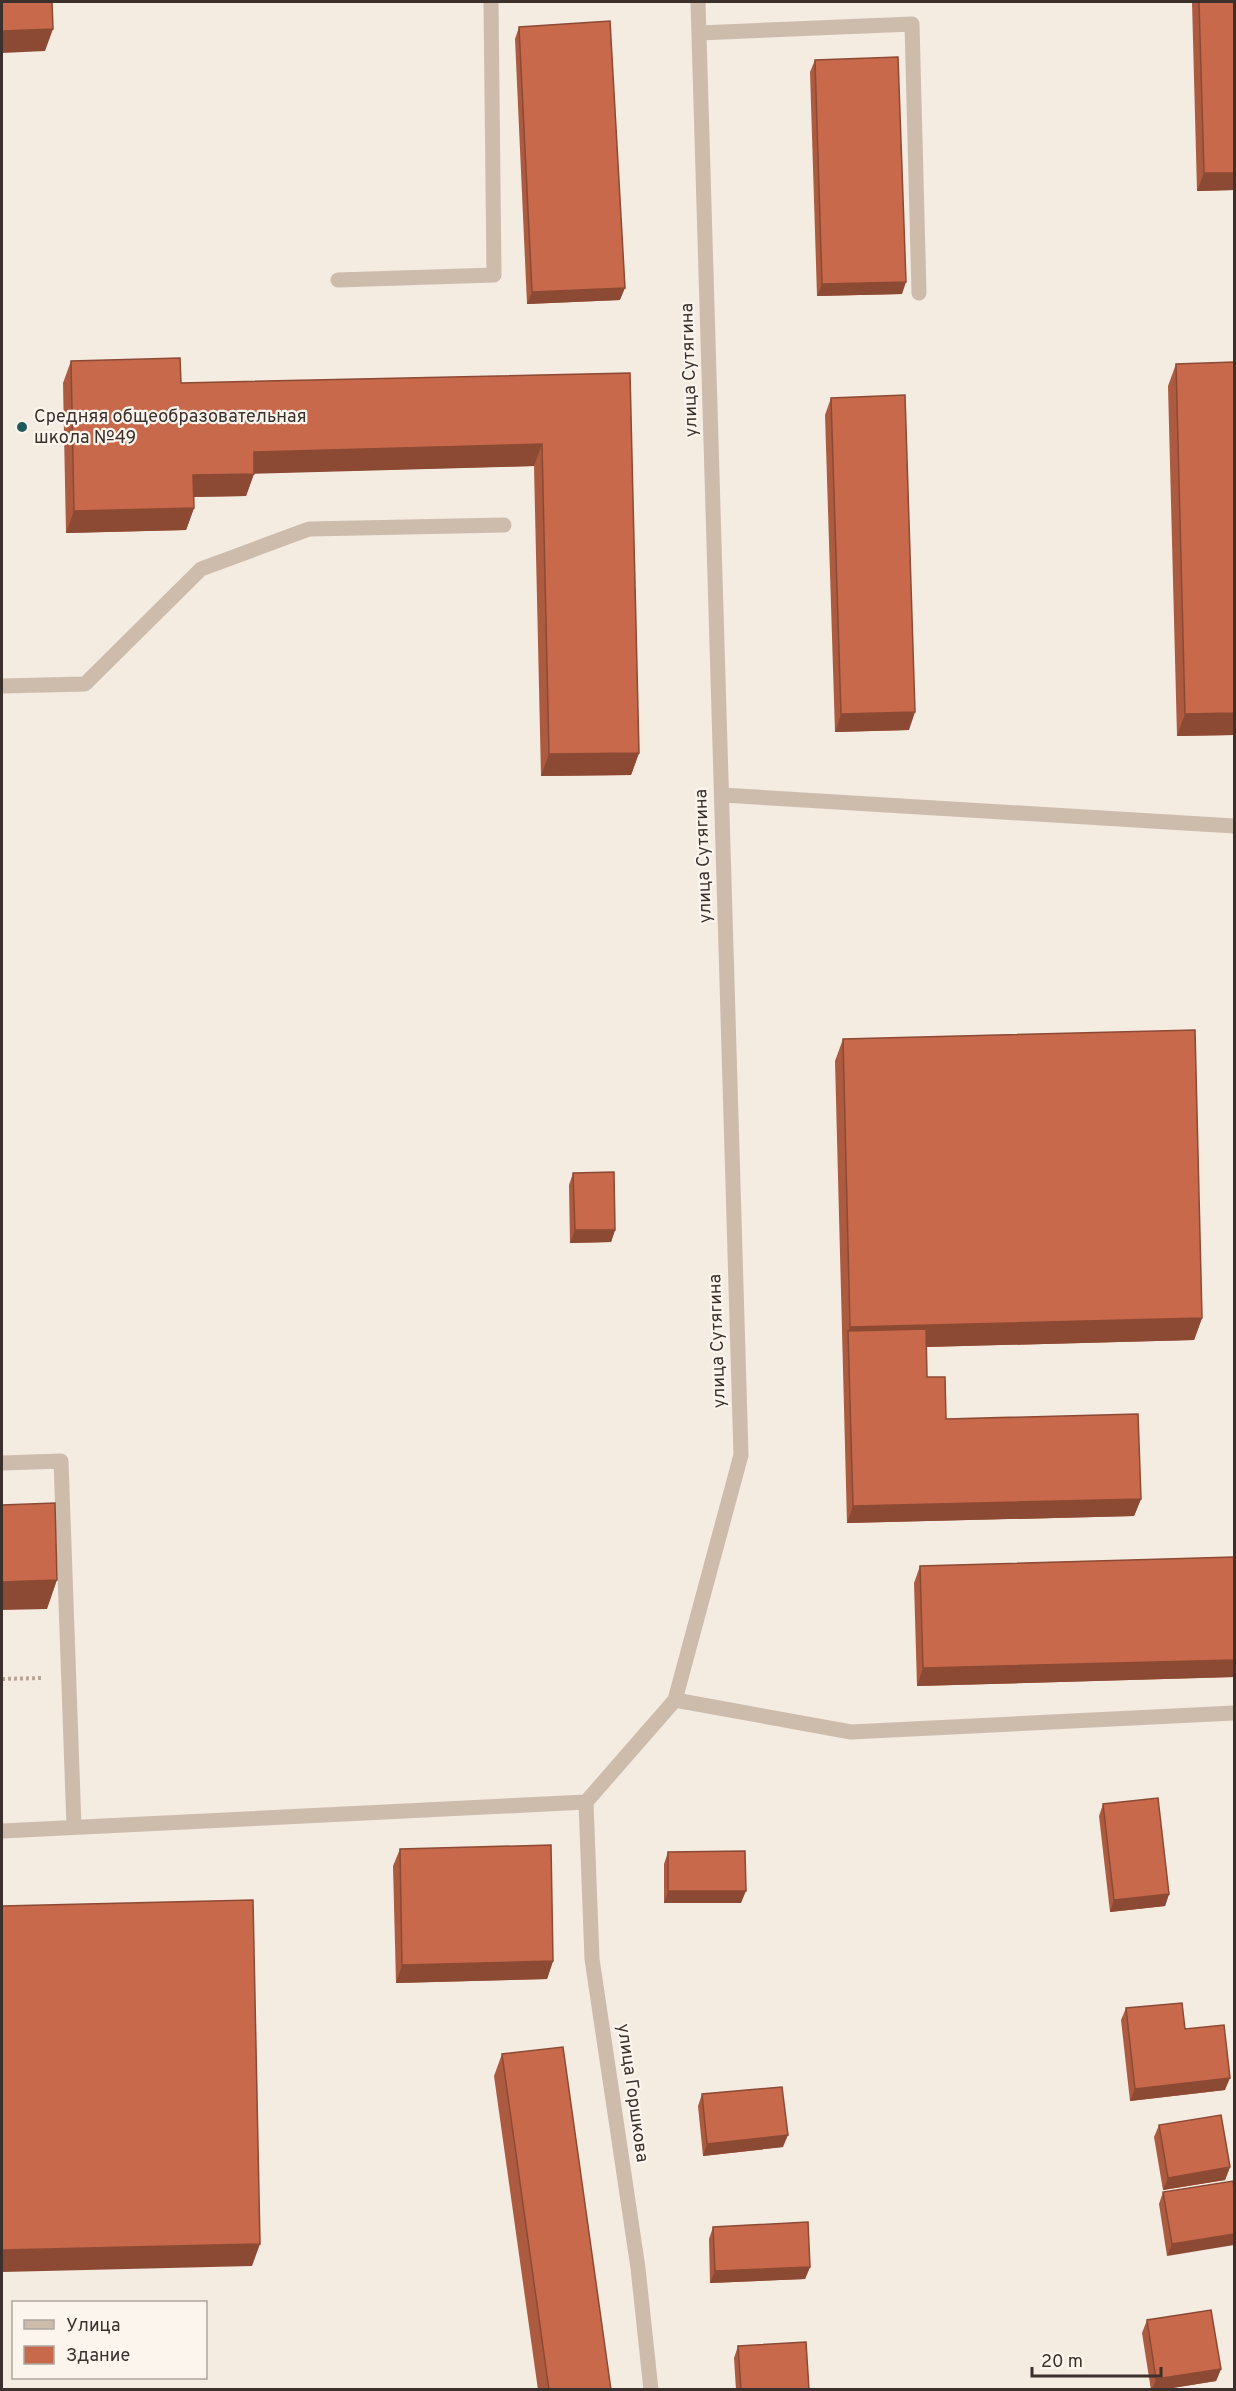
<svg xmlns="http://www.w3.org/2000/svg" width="1236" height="2391" font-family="Overpass,sans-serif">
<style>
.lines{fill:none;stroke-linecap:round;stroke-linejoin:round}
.path{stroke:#b9a596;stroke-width:4;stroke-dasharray:3 3;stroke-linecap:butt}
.minor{stroke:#cdbbac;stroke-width:15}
.wall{fill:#ac5a40}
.shaded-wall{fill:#8c4a34}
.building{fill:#c8694b;stroke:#8c4a34;stroke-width:1.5}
.poi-dot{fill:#1f5a5e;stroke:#fbf5ee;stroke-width:2}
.labels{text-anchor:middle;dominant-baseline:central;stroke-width:4.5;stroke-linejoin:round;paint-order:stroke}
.street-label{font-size:18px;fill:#3b302b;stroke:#fbf5ee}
.poi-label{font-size:18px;fill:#3b302b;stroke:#fbf5ee;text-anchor:start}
</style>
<rect width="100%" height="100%" fill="#f4ebe1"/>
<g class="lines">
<path class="path" d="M 2,1679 L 41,1678"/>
<path class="minor" d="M 699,33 L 912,24 L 919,293
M 338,280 L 494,275 L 491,2
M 2,686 L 85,684 L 201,569 L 309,529 L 504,525
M 722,795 L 1234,826
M 2,1463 L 61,1461 L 74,1827
M 675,1700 L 741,1455 L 698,2
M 586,1802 L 592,1959 L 638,2268 L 651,2390
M 2,1831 L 586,1802 L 675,1700 L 851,1732 L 1234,1713"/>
</g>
<path class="wall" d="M 1192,2 L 1234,2 L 1234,190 L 1197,191 Z
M 519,27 L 620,300 L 527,304 L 515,39 Z
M 815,60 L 902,294 L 817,296 L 810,72 Z
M 71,361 L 181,383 L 630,373 L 639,753 L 631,775 L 541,776 L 534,466 L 254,473 L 246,496 L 193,497 L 194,508 L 186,530 L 66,533 L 63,383 Z
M 1176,364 L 1234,735 L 1177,736 L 1168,386 Z
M 831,398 L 909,730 L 835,732 L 825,415 Z
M 843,1039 L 1202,1318 L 1194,1340 L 927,1347 L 927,1377 L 946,1419 L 1141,1499 L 1134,1516 L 847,1523 L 835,1061 Z
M 573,1173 L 615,1230 L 611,1242 L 570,1243 L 569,1185 Z
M 1234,1557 L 1234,1677 L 917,1686 L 914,1583 L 920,1566 Z
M 1103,1804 L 1169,1894 L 1165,1906 L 1110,1912 L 1099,1816 Z
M 400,1849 L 553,1961 L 547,1979 L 396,1983 L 393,1866 Z
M 668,1852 L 741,1903 L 664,1903 L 664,1864 Z
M 1126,2008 L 1185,2029 L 1225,2090 L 1130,2101 L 1121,2020 Z
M 502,2054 L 611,2390 L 538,2390 L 494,2076 Z
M 702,2094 L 783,2147 L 703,2156 L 698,2106 Z
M 1159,2125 L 1230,2167 L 1225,2180 L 1163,2190 L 1154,2137 Z
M 1233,2181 L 1167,2256 L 1159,2204 L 1163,2192 Z
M 713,2227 L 810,2267 L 805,2279 L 710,2283 L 709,2239 Z
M 1147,2320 L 1221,2369 L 1216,2381 L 1160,2390 L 1151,2390 L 1142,2333 Z
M 738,2346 L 809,2390 L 736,2390 L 734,2358 Z"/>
<path class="shaded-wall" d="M 53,29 L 45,51 L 2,53 L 2,31 Z
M 1204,173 L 1234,173 L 1234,190 L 1197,191 Z
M 906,282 L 902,294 L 817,296 L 822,284 Z
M 625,288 L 620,300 L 527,304 L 532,292 Z
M 542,444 L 534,466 L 246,474 L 254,452 Z
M 254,474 L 246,496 L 185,497 L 193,475 Z
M 194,508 L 186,530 L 66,533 L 74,511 Z
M 915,712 L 909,730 L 835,732 L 841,714 Z
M 1234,713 L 1234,735 L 1177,736 L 1185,714 Z
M 639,753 L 631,775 L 541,776 L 549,754 Z
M 575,1230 L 615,1230 L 611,1242 L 570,1243 Z
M 1202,1318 L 1194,1340 L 849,1349 L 848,1331 L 850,1327 Z
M 1141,1499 L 1134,1516 L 847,1523 L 853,1506 Z
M 57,1580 L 47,1609 L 2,1610 L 2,1582 Z
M 1234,1660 L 1234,1677 L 917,1686 L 923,1668 Z
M 668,1891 L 746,1891 L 741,1903 L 664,1903 Z
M 1169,1894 L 1165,1906 L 1110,1912 L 1114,1900 Z
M 553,1961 L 547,1979 L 396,1983 L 402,1965 Z
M 1230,2078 L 1225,2090 L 1130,2101 L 1135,2089 Z
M 788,2135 L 783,2147 L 703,2156 L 707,2144 Z
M 1230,2167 L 1225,2180 L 1163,2190 L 1168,2178 Z
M 1234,2234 L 1234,2245 L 1167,2256 L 1172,2244 Z
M 260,2244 L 252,2266 L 2,2272 L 2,2250 Z
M 810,2267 L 805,2279 L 710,2283 L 715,2271 Z
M 1221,2369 L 1216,2381 L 1160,2390 L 1152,2390 L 1156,2379 Z"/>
<path class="building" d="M 2,2 L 52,2 L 53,29 L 2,31 Z
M 1199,2 L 1234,2 L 1234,173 L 1204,173 Z
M 610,21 L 625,288 L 532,292 L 519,27 Z
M 898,57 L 906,282 L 822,284 L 815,60 Z
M 180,358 L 181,383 L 630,373 L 639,753 L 549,754 L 542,444 L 254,452 L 254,474 L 193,475 L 194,508 L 74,511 L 71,361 Z
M 1234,362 L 1234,713 L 1185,714 L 1176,364 Z
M 905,395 L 915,712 L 841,714 L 831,398 Z
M 1195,1030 L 1202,1318 L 850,1327 L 843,1039 Z
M 614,1172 L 615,1230 L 575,1230 L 573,1173 Z
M 926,1329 L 927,1377 L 945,1377 L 946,1419 L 1138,1414 L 1141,1499 L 853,1506 L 848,1331 Z
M 55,1503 L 57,1580 L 2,1582 L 2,1505 Z
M 1234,1557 L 1234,1660 L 923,1668 L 920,1566 Z
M 1158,1798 L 1169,1894 L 1114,1900 L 1103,1804 Z
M 551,1845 L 553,1961 L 402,1965 L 400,1849 Z
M 745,1851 L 746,1891 L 668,1891 L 668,1852 Z
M 253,1900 L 260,2244 L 2,2250 L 2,1906 Z
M 1182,2003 L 1185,2029 L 1224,2025 L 1230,2078 L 1135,2089 L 1126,2008 Z
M 563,2047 L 611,2390 L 549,2390 L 502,2054 Z
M 782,2087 L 788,2135 L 707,2144 L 702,2094 Z
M 1221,2115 L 1230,2167 L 1168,2178 L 1159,2125 Z
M 1233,2181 L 1234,2190 L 1234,2234 L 1172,2244 L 1163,2192 Z
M 808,2222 L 810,2267 L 715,2271 L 713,2227 Z
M 1211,2310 L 1221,2369 L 1156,2379 L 1147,2320 Z
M 806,2342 L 809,2390 L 741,2390 L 738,2346 Z"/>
<circle class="poi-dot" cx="22" cy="427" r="6"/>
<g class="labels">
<g class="street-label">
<text transform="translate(690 370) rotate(-92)">улица Сутягина</text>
<text transform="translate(704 856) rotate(-92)">улица Сутягина</text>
<text transform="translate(718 1341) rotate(-92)">улица Сутягина</text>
<text transform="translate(632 2093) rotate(82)">улица Горшкова</text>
</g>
<g class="poi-label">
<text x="34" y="417">Средняя общеобразовательная<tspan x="34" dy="21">школа №49</tspan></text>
</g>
</g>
<rect width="1236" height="2391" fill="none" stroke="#3b302b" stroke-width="6"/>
<rect x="12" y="2301" width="195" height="78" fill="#fbf5ee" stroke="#aea6a0" stroke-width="1.5"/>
<rect x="24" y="2320" width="30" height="9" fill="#cdbbac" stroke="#aea6a0" stroke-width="1.5"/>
<text x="66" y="2331" font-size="18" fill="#3b302b">Улица</text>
<rect x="24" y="2346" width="30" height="18" fill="#c8694b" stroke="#aea6a0" stroke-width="1.5"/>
<text x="66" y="2361" font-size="18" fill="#3b302b">Здание</text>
<path d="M1032 2367v9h129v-9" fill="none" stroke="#3b302b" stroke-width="3"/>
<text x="1041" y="2367" font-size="18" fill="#3b302b" stroke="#fbf5ee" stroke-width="4.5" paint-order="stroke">20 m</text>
</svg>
